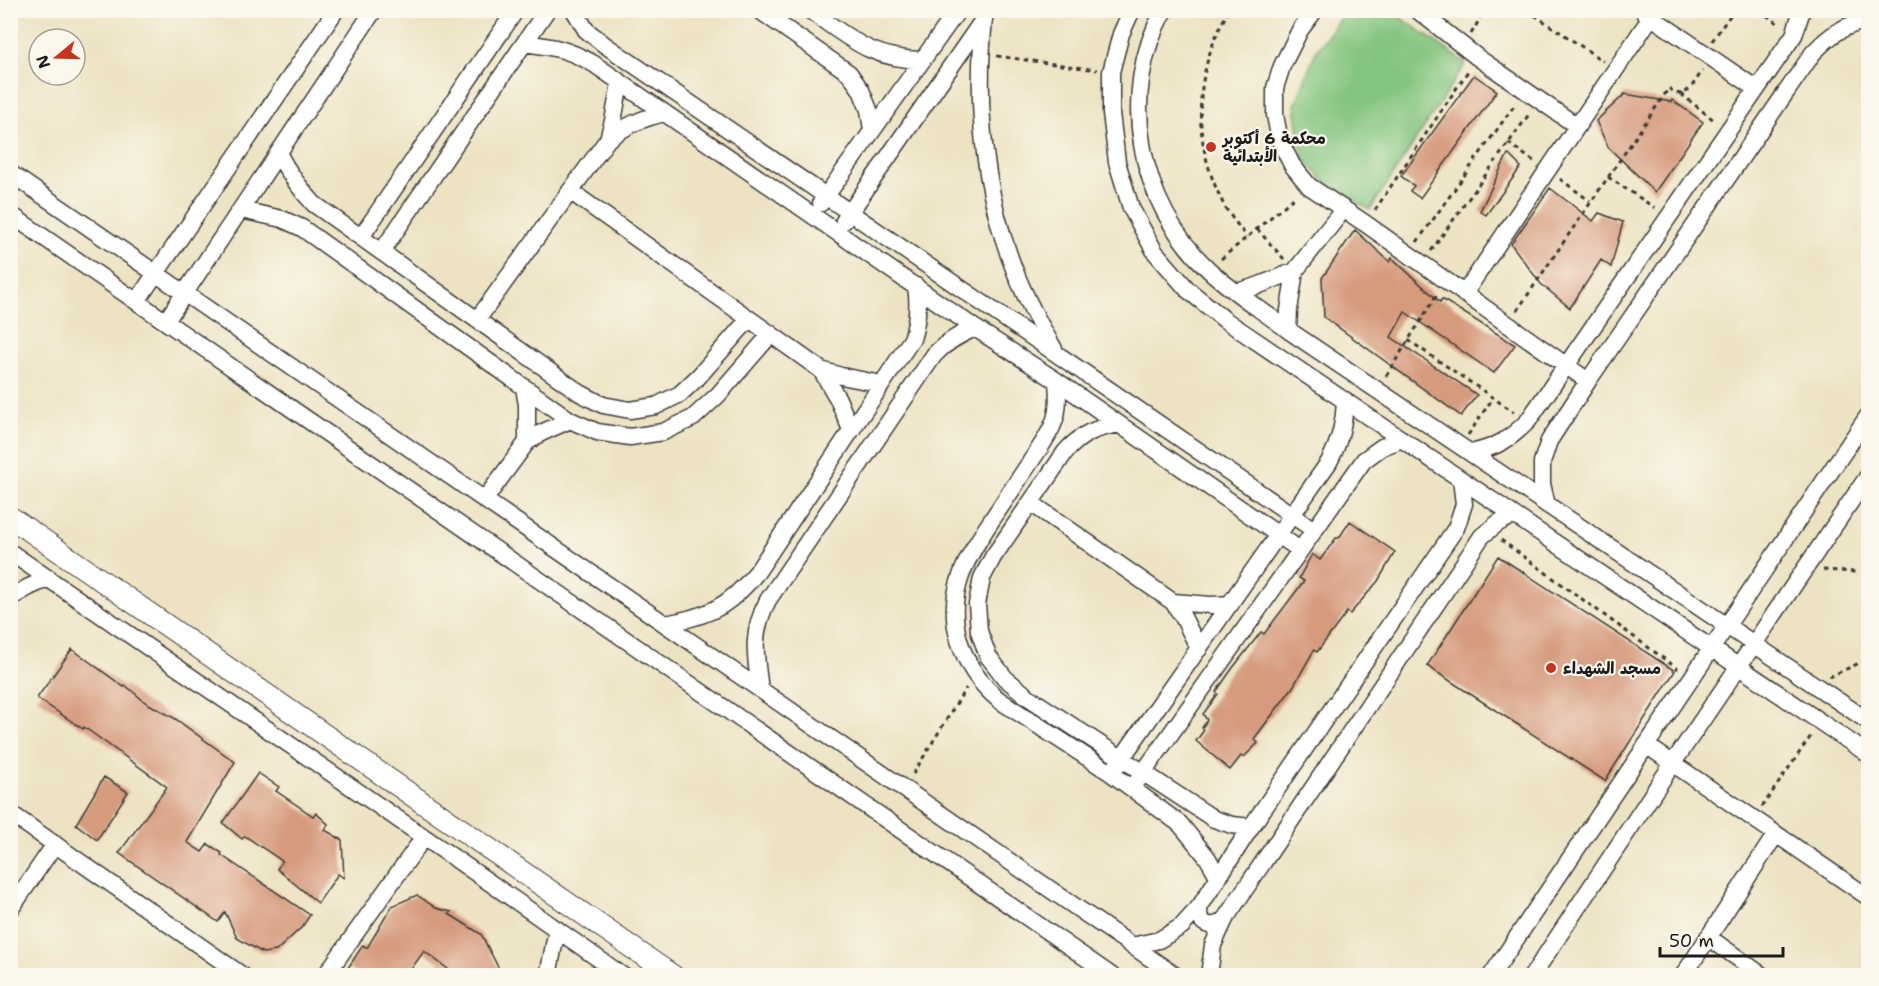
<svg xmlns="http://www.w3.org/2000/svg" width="1879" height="986" font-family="'Shantell Sans','Playpen Sans Arabic',sans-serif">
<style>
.green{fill:#83c57e;stroke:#50704d;stroke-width:1.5}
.building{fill:#d69a7c}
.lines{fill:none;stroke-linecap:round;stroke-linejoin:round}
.minor-casing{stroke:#3b3a35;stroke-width:19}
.tertiary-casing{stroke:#3b3a35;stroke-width:23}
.path{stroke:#3b3a35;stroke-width:3;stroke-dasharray:4.5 4.5;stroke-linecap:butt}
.minor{stroke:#fff;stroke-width:16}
.tertiary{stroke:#fff;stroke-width:21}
.poi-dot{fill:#c8321e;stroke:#fbf7ec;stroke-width:2}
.labels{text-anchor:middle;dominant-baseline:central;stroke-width:4.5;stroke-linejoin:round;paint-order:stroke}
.poi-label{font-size:16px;font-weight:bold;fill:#1c1c1c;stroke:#fbf7ec;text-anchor:start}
</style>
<rect width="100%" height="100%" fill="#fbf7ec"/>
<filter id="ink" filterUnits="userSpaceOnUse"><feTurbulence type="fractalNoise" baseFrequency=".0167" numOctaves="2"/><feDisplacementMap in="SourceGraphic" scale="12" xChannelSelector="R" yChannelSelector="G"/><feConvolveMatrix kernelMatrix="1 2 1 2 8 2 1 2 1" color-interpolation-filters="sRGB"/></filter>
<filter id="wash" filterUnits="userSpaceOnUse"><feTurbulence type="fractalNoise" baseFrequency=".008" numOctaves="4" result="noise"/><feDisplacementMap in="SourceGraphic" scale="24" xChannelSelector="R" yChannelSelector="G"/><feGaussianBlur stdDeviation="1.35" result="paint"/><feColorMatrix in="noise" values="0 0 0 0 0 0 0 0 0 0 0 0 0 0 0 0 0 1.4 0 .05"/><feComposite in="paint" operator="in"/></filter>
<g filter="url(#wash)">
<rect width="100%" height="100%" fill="#ede3c3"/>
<path class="green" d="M 1345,11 L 1391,11 L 1466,63 L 1370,210 L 1326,183 L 1303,158 L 1295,105 L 1315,53 Z"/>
<g id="blocks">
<path class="building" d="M 1474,75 L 1497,91 L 1420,198 L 1410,191 L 1414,186 L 1401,176 Z
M 1625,94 L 1671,102 L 1672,100 L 1703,122 L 1655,192 L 1608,147 L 1596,121 Z
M 1508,154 L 1521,167 L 1486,215 L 1480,211 Z
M 1550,188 L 1593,221 L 1599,213 L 1623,222 L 1611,267 L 1601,260 L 1570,308 L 1541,284 L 1511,244 Z
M 1355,230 L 1390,262 L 1392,258 L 1440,302 L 1442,299 L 1515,345 L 1494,373 L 1405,312 L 1391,337 L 1477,395 L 1461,416 L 1324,317 L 1322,278 Z
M 1350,521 L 1395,552 L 1378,581 L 1350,614 L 1347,612 L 1317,652 L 1314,650 L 1293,687 L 1254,739 L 1258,743 L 1244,757 L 1241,756 L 1230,770 L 1196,741 L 1204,730 L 1202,728 L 1207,720 L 1203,714 L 1218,694 L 1216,692 L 1232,669 L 1261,632 L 1264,634 L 1304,581 L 1299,578 L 1312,554 L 1320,560 L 1336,538 L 1339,538 Z
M 1498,556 L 1675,671 L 1605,781 L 1427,666 Z
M 72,649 L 124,687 L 125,685 L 145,702 L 174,718 L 235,762 L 187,842 L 202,852 L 208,844 L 222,853 L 221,855 L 310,915 L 302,927 L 276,951 L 263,953 L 237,938 L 225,912 L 218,922 L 119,853 L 167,787 L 84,727 L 83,729 L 37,698 Z
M 258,773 L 279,787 L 276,791 L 313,816 L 316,813 L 328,824 L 325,830 L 342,840 L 344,878 L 338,874 L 318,903 L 277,869 L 282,861 L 245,836 L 242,839 L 223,823 Z
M 104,777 L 128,792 L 97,840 L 76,824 Z
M 417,895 L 436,908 L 451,912 L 449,914 L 481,934 L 498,967 L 498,975 L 456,975 L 424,951 L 407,975 L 360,975 L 348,968 L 363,945 L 367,948 L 392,906 Z"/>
</g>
</g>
<g filter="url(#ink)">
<use href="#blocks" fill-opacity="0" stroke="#3b3a35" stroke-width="1.5"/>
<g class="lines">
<defs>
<path id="minor" d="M 574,10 L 586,30 L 605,45 L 1314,530
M 759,10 L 849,73 L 861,90 L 869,110 L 872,130
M 809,10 C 850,38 870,59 922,60
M 1132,10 L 1121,34 L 1111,72 L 1111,113 L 1117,162 L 1131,208 L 1155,252 L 1188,290 L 1225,320 L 1868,754
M 1164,10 C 1117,94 1139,205 1208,269 C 1232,292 1262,310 1288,330 L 1868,721
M 1315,10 L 1300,30 L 1282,66 L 1275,88 L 1275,115 L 1280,141 L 1292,165 L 1309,186 L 1366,224 L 1588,381
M 1417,10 L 1477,57 L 1577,126
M 1644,12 L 1757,89
M 984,19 C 976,100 982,181 1010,258 C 1021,290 1037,320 1054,349
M 525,43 C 554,47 568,49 594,64 L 975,328 L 1057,381 L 1300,550
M 608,139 L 613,121 L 620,83
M 278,153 C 288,172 299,188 314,204 L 580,393 L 603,405 L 630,410 L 656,406 L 680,394 L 699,376 L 749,319
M 10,173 L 1176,976
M 570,191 L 821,370 L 841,376 L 882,384
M 821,203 L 958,10
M 241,210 L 282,219 L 302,228 L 570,420 L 597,432 L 630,437 L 663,432 L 693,418 L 718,395 L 771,334
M 10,214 L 1112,976
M 844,221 L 983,20
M 361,237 L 516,10
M 382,251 L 547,10
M 1237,292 L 1257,286 L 1295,271
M 1464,294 L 1651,17
M 137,301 L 336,10
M 477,320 L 608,139 C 626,126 642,118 665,113
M 166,321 L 374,10
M 1288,330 L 1289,310 L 1295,271 L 1343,210
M 821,370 L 838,399 L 851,430
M 1057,381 C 1058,395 1059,409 1054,422 C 1049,436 1039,449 1031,461 C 1018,480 1006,499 993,518 C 967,557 945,592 959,640 C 966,664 980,684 999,700 L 1111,773 L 1180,824 L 1207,857 L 1218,876
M 524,387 L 527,405 L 527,442
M 1118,424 C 1094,429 1083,433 1066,451 L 993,557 L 982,578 L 977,604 L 979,631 L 988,656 L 1005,678 L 1028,697 L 1214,819 L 1232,825 L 1251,827
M 1471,453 C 1497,447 1509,440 1528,421 L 1794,35 L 1802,10
M 485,499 L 527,442 L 541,433 L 570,420
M 1031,503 L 1173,602 L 1183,617 L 1199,649
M 1547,505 L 1542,484 L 1542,462 L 1549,441 L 1588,381 L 1813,53 C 1831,34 1843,26 1868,20
M 10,552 C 214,694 420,832 623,976
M 10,598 L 29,587 L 49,578
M 1173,602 L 1211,605 L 1231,604
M 665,624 C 708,616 728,608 757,572 L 912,339 C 918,320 919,305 916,286
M 760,689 C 755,654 751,632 768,600 L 934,355 C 946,342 959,335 975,328
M 1646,745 L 1868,897
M 1117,765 L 1329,462 C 1340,441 1344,424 1345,400
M 1138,780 L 1364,460 L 1382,447 L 1402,439
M 10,813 L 243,976
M 1200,906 C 1195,923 1212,932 1225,919
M 10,910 L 55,844
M 1708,937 L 1763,976
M 1132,946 L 1159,940 L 1182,926 L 1200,906 L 1251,827 L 1456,528 L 1464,504 L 1461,479
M 325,976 L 424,837
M 548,976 L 557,929
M 1209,976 L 1213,945 L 1225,919 L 1482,536 L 1498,523 L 1514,515
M 1491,976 L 1868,416
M 1532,976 L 1673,763 L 1868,476
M 1683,976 L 1776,834"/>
<path id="tertiary" d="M 10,517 L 673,976"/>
</defs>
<use href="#minor" class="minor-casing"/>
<use href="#tertiary" class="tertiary-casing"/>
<path class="path" d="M 1229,10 C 1194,71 1191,136 1221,199 C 1227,213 1238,225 1247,237
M 1527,10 L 1603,61
M 1759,10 L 1780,25
M 1471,34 L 1485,10
M 1712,41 L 1734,10
M 997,56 L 1097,70
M 1681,94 L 1715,121
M 1508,143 L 1535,162
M 1608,177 L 1655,208
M 1560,179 L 1590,201
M 1375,210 L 1468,71
M 1257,229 L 1284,259
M 1417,242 L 1516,103
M 1431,251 L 1530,113
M 1221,259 L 1296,196
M 1517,311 C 1567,236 1619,162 1669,88 C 1685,104 1694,82 1703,70
M 1408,340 L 1514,412
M 1386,376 L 1438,293
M 1468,435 L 1493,398
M 1501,540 L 1678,669
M 1823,570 L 1855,572
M 1829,677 L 1868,659
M 913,774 L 966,688
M 1762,807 L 1813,733"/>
<use href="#minor" class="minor"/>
<use href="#tertiary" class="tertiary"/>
</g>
</g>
<g class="poi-dot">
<circle cx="1211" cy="147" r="6"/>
<circle cx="1551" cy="668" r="6"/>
</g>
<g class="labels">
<g class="poi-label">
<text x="1223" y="138">محكمة 6 أكتوبر<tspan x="1223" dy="18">الأبتدائية</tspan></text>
<text x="1563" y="668">مسجد الشهداء</text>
</g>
</g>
<rect width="1879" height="986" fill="none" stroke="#fbf7ec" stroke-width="36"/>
<g transform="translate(57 57) rotate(251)"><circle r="28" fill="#fbf7ec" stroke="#a29f99" stroke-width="1.5"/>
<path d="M0-4.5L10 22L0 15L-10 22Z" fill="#c8321e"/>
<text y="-9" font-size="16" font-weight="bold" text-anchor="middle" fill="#1c1c1c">N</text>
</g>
<path d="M1660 947v9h123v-9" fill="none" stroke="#1c1c1c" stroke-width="3"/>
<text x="1669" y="947" font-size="18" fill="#1c1c1c" stroke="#fbf7ec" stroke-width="4.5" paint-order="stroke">50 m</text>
</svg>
